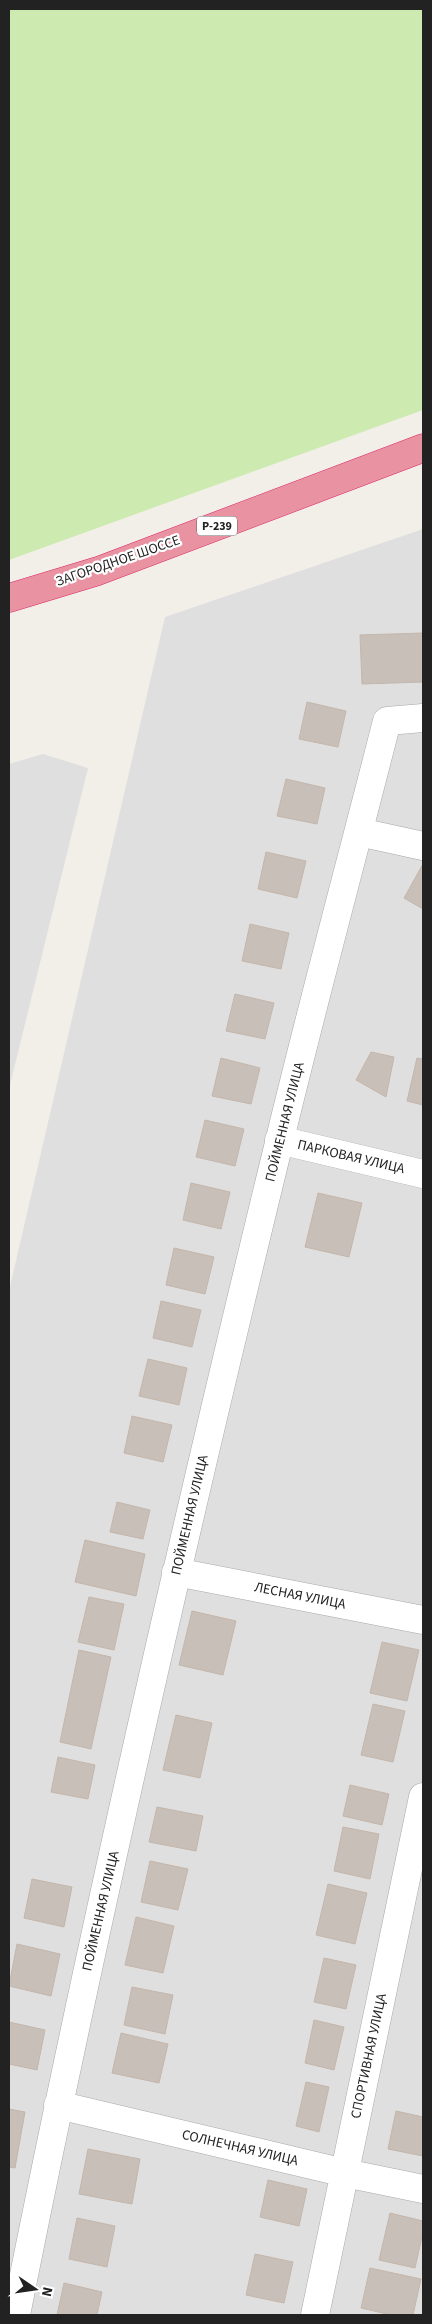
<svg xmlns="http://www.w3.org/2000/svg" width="432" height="2324" font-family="'Source Sans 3',sans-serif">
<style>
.residential{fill:#e0dfdf}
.grass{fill:#cdebb0}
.building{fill:#c7bfb8;stroke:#c4b6ab}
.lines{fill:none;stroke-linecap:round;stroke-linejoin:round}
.minor-casing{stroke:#a9a9a9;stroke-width:29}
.highway-casing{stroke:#dc2a67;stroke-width:29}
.minor{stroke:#fff;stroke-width:28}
.highway{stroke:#e892a2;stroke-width:28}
.labels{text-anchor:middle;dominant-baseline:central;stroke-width:4.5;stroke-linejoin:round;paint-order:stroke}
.shield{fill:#fff;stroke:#646464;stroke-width:1}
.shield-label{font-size:12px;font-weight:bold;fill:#222}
.street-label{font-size:14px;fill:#222;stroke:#fff}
</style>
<rect width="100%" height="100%" fill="#f2efe9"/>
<path class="residential" d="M 423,529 L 423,2315 L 9,2315 L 9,1291 L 165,617 Z
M 43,754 L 88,768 L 9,1089 L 9,764 Z"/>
<path class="grass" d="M 9,9 L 423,9 L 423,410 L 9,560 Z"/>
<path class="building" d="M 423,633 L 423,682 L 362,684 L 360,635 Z
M 307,702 L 346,711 L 338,747 L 299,739 Z
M 286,779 L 325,788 L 317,824 L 277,816 Z
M 266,852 L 306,861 L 297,898 L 258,889 Z
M 423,864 L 423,909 L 404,898 Z
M 250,924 L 289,933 L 281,969 L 242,961 Z
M 235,994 L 274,1003 L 265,1039 L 226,1031 Z
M 371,1052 L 394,1057 L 386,1097 L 356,1080 Z
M 221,1058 L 260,1068 L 251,1104 L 212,1096 Z
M 417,1058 L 423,1059 L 423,1105 L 407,1101 Z
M 205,1120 L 244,1129 L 235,1166 L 196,1157 Z
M 191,1183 L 230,1192 L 221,1229 L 183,1220 Z
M 318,1193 L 362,1203 L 349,1257 L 305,1247 Z
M 174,1248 L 214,1257 L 205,1294 L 166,1285 Z
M 161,1301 L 201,1310 L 192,1347 L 153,1338 Z
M 148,1359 L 187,1368 L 179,1405 L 139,1396 Z
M 132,1416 L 172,1425 L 163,1462 L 124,1453 Z
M 117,1502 L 150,1510 L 143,1539 L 110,1532 Z
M 85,1540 L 145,1554 L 136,1596 L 75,1582 Z
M 89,1597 L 124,1604 L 114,1650 L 78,1642 Z
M 192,1611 L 236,1621 L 223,1675 L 179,1665 Z
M 382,1642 L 419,1650 L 407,1701 L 370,1693 Z
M 79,1650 L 111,1657 L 91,1749 L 60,1742 Z
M 373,1704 L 405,1711 L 393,1762 L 361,1755 Z
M 176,1715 L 212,1723 L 200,1778 L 163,1770 Z
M 58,1757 L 95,1765 L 88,1799 L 51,1792 Z
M 350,1785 L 389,1794 L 382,1825 L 343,1816 Z
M 157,1807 L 203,1816 L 196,1851 L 149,1842 Z
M 343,1827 L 379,1834 L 370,1879 L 334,1871 Z
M 150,1861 L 188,1869 L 178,1910 L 141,1902 Z
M 32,1879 L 72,1887 L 64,1927 L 24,1918 Z
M 328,1884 L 367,1893 L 355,1944 L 316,1935 Z
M 136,1917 L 174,1926 L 163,1973 L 125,1965 Z
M 17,1944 L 60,1954 L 51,1996 L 9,1986 Z
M 324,1958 L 356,1965 L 346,2009 L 314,2002 Z
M 132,1987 L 173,1995 L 165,2034 L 124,2025 Z
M 314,2020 L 344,2027 L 334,2070 L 305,2063 Z
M 9,2022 L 45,2030 L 37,2070 L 9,2064 Z
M 121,2033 L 168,2044 L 159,2083 L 112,2073 Z
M 306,2082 L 329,2087 L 319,2132 L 296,2126 Z
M 9,2109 L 25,2112 L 15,2168 L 9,2167 Z
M 396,2111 L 423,2117 L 423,2156 L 388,2149 Z
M 88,2149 L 140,2159 L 132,2204 L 79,2194 Z
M 268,2180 L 307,2189 L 299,2226 L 260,2217 Z
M 390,2213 L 423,2221 L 423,2232 L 415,2268 L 379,2260 Z
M 77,2218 L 115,2226 L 107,2267 L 69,2259 Z
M 255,2254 L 293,2262 L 284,2303 L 246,2295 Z
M 370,2268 L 421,2279 L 413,2315 L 391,2315 L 361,2308 Z
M 64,2283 L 102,2292 L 97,2315 L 57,2315 Z"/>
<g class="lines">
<defs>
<path id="minor" d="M 359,832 L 423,846
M 279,1140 L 423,1174
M 176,1572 L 423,1620
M 58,2105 L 345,2173 L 423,2189
M 16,2315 C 94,1923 184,1532 279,1143 C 313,1002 351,862 387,721 L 423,718
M 315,2315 L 423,1797"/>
<path id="highway" d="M 9,598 L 98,571 L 423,448"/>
</defs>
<use href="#minor" class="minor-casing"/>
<use href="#highway" class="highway-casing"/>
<use href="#minor" class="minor"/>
<use href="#highway" class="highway"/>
</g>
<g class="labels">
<rect class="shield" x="197" y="516.5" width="40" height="19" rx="4"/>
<g class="shield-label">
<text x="217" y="526">Р-239</text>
</g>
<g class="street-label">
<text transform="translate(118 561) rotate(-19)">ЗАГОРОДНОЕ ШОССЕ</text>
<text transform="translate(285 1122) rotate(-76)">ПОЙМЕННАЯ УЛИЦА</text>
<text transform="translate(351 1157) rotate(13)">ПАРКОВАЯ УЛИЦА</text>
<text transform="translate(190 1515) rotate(-77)">ПОЙМЕННАЯ УЛИЦА</text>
<text transform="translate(300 1596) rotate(11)">ЛЕСНАЯ УЛИЦА</text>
<text transform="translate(101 1911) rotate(-77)">ПОЙМЕННАЯ УЛИЦА</text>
<text transform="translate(369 2056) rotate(-78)">СПОРТИВНАЯ УЛИЦА</text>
<text transform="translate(240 2148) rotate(13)">СОЛНЕЧНАЯ УЛИЦА</text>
</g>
</g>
<rect width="432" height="2324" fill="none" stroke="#222222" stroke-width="20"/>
<g transform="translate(35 2289) rotate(103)" stroke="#ffffff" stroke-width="4" paint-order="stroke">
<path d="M0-4L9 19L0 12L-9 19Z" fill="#222222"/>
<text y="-8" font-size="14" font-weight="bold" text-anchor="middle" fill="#222222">N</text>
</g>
</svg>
